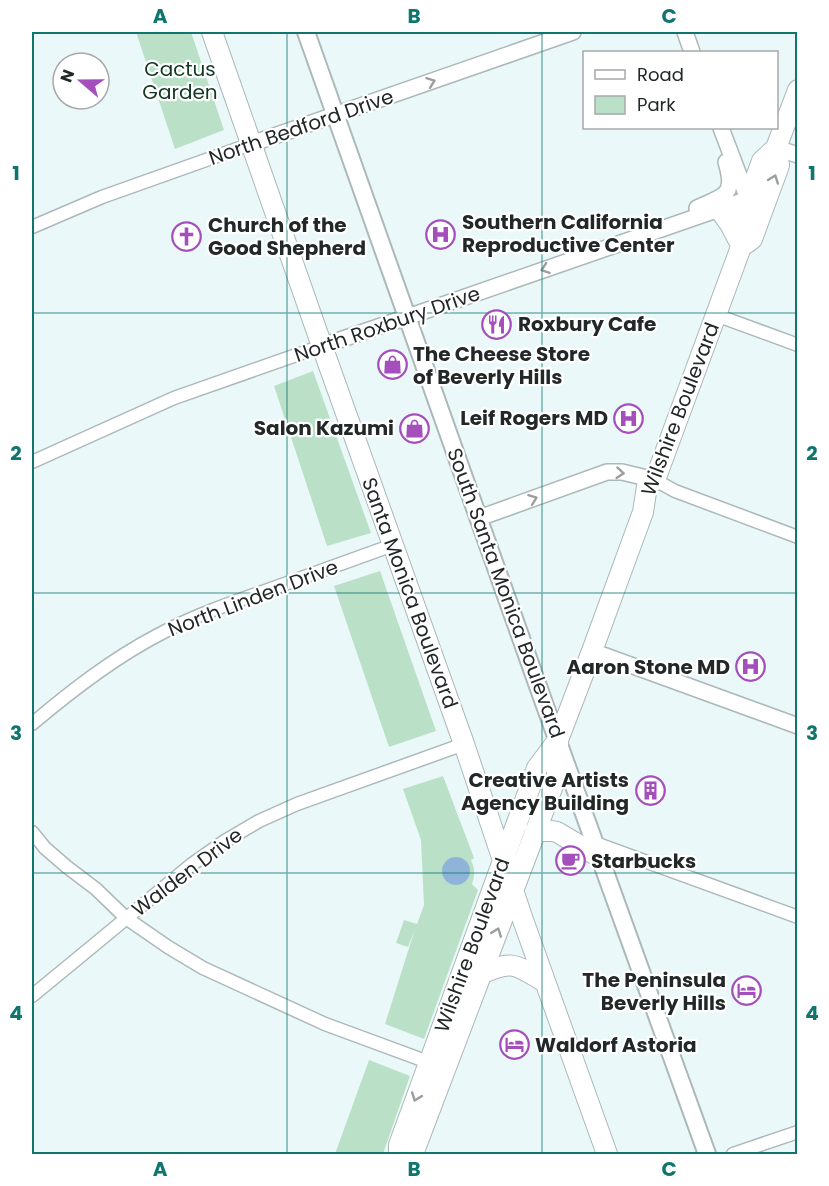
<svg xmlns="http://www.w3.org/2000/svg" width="829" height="1186" font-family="Poppins,sans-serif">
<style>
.green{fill:#bae1c8}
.water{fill:#8fb4d9}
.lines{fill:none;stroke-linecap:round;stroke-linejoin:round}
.minor-casing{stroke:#acb8b9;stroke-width:15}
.tertiary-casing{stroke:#acb8b9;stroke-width:18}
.secondary-casing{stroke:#acb8b9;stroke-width:20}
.primary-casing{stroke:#acb8b9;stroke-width:22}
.minor{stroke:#fff;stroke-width:12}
.tertiary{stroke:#fff;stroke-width:15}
.secondary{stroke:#fff;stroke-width:16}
.primary{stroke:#fff;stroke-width:20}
.oneway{stroke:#9c9e9e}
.grid{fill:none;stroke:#0f766e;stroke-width:1.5;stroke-opacity:0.55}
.labels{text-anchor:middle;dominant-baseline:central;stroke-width:4.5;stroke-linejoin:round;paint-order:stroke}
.park-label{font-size:20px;fill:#113823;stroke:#fff}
.street-label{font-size:20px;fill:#222727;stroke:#fff}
.poi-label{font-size:20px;font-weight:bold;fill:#222727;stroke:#fff;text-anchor:start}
.neatline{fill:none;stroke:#0f766e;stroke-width:2}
.grid-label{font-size:20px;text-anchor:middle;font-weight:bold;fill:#0f766e}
</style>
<rect width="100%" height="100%" fill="#ebf8f9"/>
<path class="green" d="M 136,32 L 191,32 L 224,130 L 175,149 Z
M 313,371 L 371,533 L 327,546 L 274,386 Z
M 380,571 L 436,731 L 389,747 L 334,586 Z
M 443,776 L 474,858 L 471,860 C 475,869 475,875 472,884 L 478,890 L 424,1039 L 385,1024 L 415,929 L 408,947 L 396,943 L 404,920 L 417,924 L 424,905 L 421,840 L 403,789 Z
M 369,1060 L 410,1076 L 383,1154 L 335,1154 Z"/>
<path class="water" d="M442 871a14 14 0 1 1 28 0a14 14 0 1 1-28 0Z"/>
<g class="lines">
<defs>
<path id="minor" d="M 32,227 L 102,197 L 251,144
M 716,315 L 798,345
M 32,462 L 174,398 L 322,346
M 655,480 L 675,491 L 798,537
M 32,724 C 71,691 112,659 158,635 C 193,616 231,603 268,590 C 310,575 351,560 393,545
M 32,832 L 45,848 L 67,867 L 96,889 L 126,918 L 168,947 L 203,968 L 325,1024 L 428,1062
M 595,843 L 798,917
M 32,996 L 191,865 L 225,841 L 259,821 L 297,804 L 464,744
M 733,1154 L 798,1132"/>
<path id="tertiary" d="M 685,32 L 692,52
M 251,144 L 573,32
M 776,148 L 798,155
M 697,208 C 725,195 736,196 726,162
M 322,346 L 419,313 L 748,199 L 721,128
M 479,518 L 607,472 L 622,472 L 655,480
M 592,651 L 798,726"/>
<path id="secondary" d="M 306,32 L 544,703 L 707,1154"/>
<path id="primary" d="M 212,32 L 322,346 L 464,744 L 523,920 L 607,1154
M 720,210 L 730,224 L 739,241
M 741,247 L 737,230 L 748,199 L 762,161 L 776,148
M 535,831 L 552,831 L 557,832 L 601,858
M 481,974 C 513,959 516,965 545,982
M 399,1154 L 399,1145 L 537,768 L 558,740 L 592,651 L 643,512 L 647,486 L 655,480 L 741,247 L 752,239 L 777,171 L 779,165 L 776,148 L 798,90
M 413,1154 L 557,775 L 558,740"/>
</defs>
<use href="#minor" class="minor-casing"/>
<use href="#tertiary" class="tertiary-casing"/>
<use href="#secondary" class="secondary-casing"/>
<use href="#primary" class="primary-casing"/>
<use href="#minor" class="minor"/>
<use href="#tertiary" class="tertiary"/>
<use href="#secondary" class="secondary"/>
<use href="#primary" class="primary"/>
</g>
<defs><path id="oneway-chevron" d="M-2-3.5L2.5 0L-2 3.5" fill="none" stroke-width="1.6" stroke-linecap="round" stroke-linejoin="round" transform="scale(1.5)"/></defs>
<g class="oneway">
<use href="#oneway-chevron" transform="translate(431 82) rotate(-20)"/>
<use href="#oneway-chevron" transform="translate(774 179) rotate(-70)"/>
<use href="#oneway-chevron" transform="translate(545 269) rotate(161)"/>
<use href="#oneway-chevron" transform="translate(620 473) rotate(5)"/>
<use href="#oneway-chevron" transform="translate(533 499) rotate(-20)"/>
<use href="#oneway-chevron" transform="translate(497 932) rotate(-69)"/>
<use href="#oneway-chevron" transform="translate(416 1097) rotate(110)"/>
</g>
<path class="grid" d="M 287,32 L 287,1154M 542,32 L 542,1154M 32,313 L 798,313M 32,593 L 798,593M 32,873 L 798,873"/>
<defs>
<symbol id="hospital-ring" viewBox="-11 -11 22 22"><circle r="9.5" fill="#fff" stroke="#a54fbd" stroke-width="1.5"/><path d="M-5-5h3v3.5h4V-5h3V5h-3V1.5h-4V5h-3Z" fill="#a54fbd"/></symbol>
<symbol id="church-ring" viewBox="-11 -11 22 22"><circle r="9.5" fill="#fff" stroke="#a54fbd" stroke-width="1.5"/><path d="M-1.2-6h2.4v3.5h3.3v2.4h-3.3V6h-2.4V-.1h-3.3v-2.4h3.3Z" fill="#a54fbd"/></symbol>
<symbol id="restaurant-ring" viewBox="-11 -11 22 22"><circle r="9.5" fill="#fff" stroke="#a54fbd" stroke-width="1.5"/><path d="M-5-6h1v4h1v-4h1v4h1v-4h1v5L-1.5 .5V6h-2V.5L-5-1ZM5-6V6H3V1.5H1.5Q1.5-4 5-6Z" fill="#a54fbd"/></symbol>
<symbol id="shop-ring" viewBox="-11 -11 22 22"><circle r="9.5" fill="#fff" stroke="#a54fbd" stroke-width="1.5"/><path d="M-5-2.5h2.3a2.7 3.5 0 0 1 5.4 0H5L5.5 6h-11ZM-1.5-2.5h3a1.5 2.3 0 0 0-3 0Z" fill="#a54fbd"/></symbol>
<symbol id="building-ring" viewBox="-11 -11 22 22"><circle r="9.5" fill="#fff" stroke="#a54fbd" stroke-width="1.5"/><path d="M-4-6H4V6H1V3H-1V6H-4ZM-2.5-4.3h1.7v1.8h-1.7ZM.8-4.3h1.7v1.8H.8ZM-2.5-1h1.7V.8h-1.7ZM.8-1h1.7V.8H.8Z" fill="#a54fbd"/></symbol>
<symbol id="cafe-ring" viewBox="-11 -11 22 22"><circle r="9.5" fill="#fff" stroke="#a54fbd" stroke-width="1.5"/><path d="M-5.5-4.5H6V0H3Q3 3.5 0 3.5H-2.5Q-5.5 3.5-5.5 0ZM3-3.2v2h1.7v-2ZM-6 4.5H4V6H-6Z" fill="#a54fbd"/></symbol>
<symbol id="hotel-ring" viewBox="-11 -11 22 22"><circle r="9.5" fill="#fff" stroke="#a54fbd" stroke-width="1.5"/><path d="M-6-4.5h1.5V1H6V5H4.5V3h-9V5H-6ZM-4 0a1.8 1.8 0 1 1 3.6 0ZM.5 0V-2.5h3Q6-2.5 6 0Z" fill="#a54fbd"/></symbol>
</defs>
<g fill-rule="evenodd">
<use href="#hospital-ring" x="424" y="218" width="33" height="33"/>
<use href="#church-ring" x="170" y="220" width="33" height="33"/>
<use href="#restaurant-ring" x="480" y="308" width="33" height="33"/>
<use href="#shop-ring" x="376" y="348" width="33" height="33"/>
<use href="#hospital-ring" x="612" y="402" width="33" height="33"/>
<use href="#shop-ring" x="398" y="412" width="33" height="33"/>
<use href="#hospital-ring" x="734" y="650" width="33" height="33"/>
<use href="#building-ring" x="634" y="774" width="33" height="33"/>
<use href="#cafe-ring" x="554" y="844" width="33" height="33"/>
<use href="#hotel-ring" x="730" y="974" width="33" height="33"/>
<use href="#hotel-ring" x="498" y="1028" width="33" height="33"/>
</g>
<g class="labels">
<g class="park-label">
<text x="180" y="69">Cactus<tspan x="180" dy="23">Garden</tspan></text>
</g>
<g class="street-label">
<text transform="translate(301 127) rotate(-19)">North Bedford Drive</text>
<text transform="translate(387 324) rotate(-19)">North Roxbury Drive</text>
<text transform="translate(680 409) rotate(-69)">Wilshire Boulevard</text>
<text transform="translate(410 593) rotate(70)">Santa Monica Boulevard</text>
<text transform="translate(506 593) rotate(70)">South Santa Monica Boulevard</text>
<text transform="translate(253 598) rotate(-21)">North Linden Drive</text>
<text transform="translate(187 872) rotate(-37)">Walden Drive</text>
<text transform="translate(472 945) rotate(-70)">Wilshire Boulevard</text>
</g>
<g class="poi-label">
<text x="462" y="222">Southern California<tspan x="462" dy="23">Reproductive Center</tspan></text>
<text x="208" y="225">Church of the<tspan x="208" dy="23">Good Shepherd</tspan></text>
<text x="518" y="324">Roxbury Cafe</text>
<text x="413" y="354">The Cheese Store<tspan x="413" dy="23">of Beverly Hills</tspan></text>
<text x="608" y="418" text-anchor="end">Leif Rogers MD</text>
<text x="394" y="428" text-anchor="end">Salon Kazumi</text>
<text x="730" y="667" text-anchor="end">Aaron Stone MD</text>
<text x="629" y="780" text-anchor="end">Creative Artists<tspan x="629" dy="23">Agency Building</tspan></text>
<text x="591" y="861">Starbucks</text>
<text x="726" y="980" text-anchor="end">The Peninsula<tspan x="726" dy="23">Beverly Hills</tspan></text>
<text x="535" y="1045">Waldorf Astoria</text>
</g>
</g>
<rect width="829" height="1186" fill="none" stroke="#ffffff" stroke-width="66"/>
<rect x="583" y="51" width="195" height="78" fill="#ffffff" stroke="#a7a9a9" stroke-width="1.5"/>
<rect x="595" y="70" width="30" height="9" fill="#ffffff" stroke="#a7a9a9" stroke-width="1.5"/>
<text x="637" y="81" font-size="18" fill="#222727">Road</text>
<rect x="595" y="96" width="30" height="18" fill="#bae1c8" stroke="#a7a9a9" stroke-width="1.5"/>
<text x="637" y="111" font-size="18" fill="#222727">Park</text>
<g transform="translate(81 81) rotate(290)"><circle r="28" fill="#ffffff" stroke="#a7a9a9" stroke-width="1.5"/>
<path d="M0-4.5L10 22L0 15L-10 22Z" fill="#a54fbd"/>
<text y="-9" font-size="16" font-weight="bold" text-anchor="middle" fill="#222727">N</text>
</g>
<rect x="33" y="33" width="763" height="1120" class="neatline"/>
<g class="grid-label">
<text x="160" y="23">A</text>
<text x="414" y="23">B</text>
<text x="669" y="23">C</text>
<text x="16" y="180">1</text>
<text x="812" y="180">1</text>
<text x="16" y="460">2</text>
<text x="812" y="460">2</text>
<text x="16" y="740">3</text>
<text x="812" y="740">3</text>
<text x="16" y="1020">4</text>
<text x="812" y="1020">4</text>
<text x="160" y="1176">A</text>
<text x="414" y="1176">B</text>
<text x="669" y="1176">C</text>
</g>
</svg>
